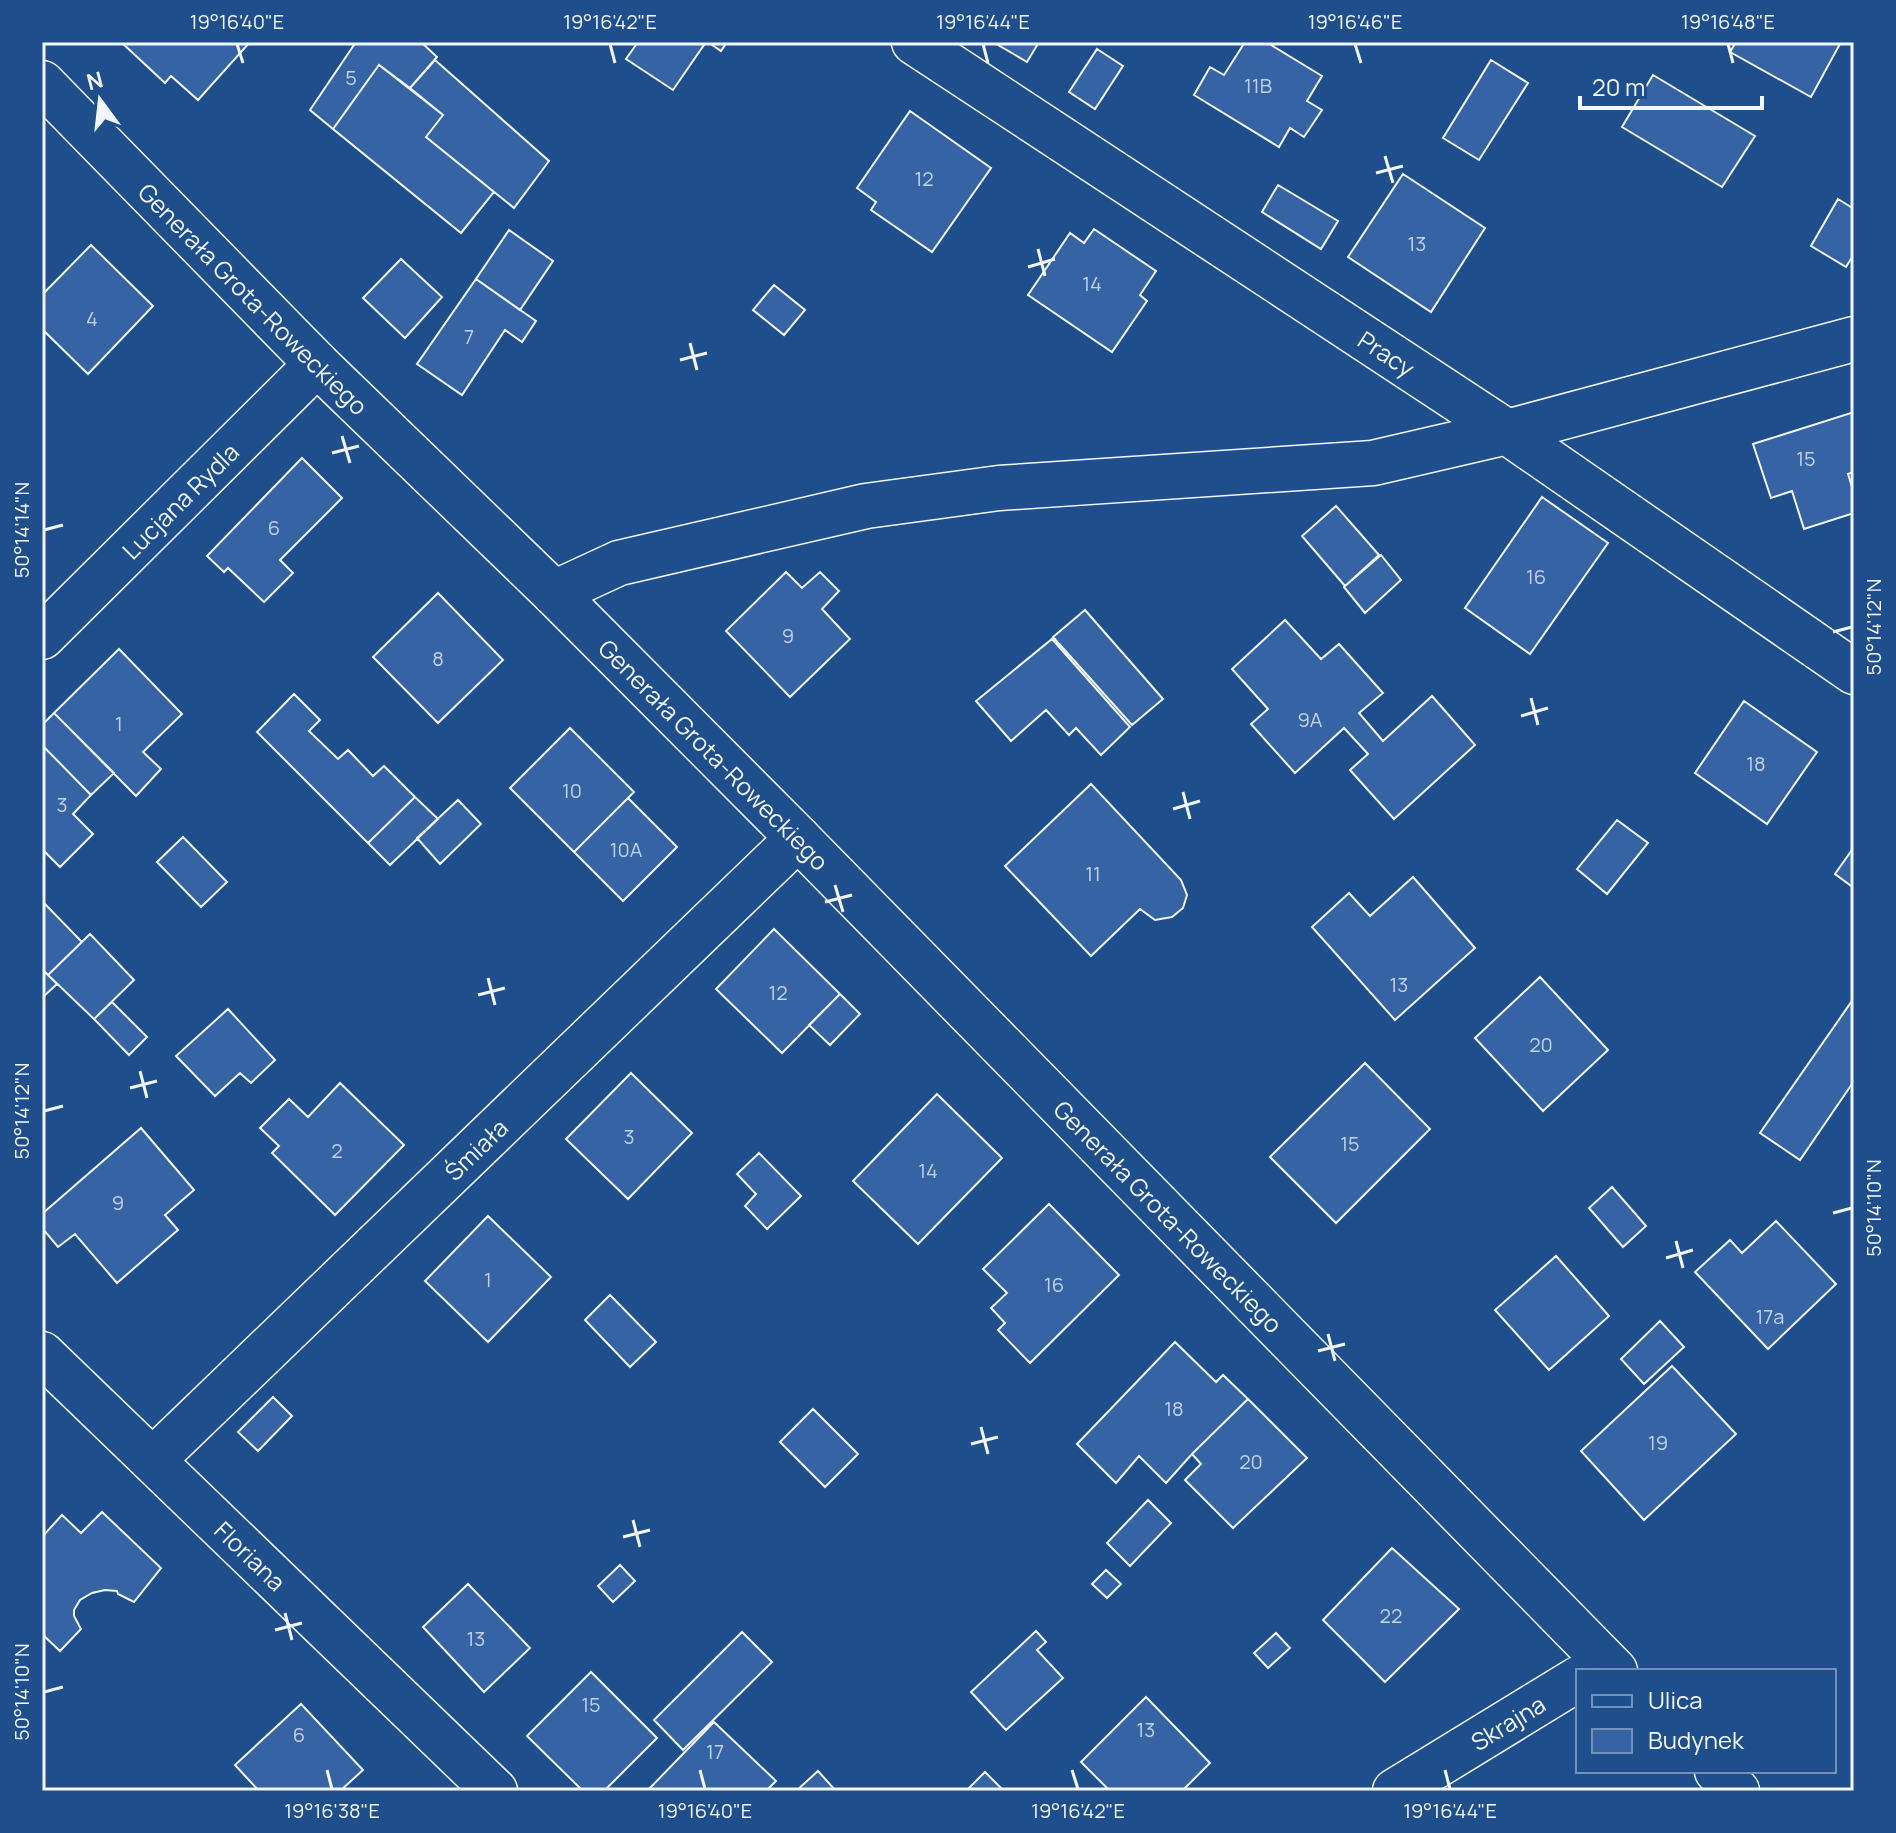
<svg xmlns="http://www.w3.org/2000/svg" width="1896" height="1833" font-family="Manrope,sans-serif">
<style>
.building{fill:#3563a3;stroke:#f2f6ff;stroke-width:2}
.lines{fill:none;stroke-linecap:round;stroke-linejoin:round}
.minor-casing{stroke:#f2f6ff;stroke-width:47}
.minor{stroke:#1f4e8c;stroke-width:44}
.ticks{fill:none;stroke:#f2f6ff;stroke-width:3}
.labels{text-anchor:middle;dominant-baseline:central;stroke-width:6;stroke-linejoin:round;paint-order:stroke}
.number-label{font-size:20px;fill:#c3d1e8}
.street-label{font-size:24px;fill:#f2f6ff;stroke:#1f4e8c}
.neatline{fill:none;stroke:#f2f6ff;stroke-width:3}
.ticks-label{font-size:20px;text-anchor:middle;fill:#f2f6ff}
</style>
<rect width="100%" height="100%" fill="#1f4e8c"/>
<path class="building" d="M 121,42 L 250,42 L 198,100 L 171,76 L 165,83 Z
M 356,42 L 421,42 L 437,57 L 410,88 L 379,65 L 333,129 L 310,110 Z
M 638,42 L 706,42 L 673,90 L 626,59 Z
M 708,42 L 727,42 L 721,51 Z
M 993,42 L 1039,42 L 1027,62 Z
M 1245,42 L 1266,42 L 1322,76 L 1307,101 L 1322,110 L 1304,137 L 1290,128 L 1279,147 L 1194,95 L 1210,67 L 1224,75 Z
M 1736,42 L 1841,42 L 1811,97 L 1730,52 Z
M 1097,49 L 1123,66 L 1095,109 L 1069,92 Z
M 435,60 L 549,161 L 514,208 L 426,137 L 443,115 L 410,88 Z
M 1491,60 L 1528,83 L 1479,160 L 1443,138 Z
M 379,65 L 443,115 L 426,137 L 494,192 L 461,233 L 333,129 Z
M 1653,75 L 1755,136 L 1722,187 L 1622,127 Z
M 910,111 L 991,168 L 932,252 L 871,210 L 876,202 L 857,188 Z
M 1403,174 L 1485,228 L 1431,312 L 1348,257 Z
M 1278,185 L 1338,221 L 1321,249 L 1262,212 Z
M 1838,199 L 1854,209 L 1854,254 L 1846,267 L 1811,246 Z
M 1094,229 L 1156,271 L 1140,295 L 1147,301 L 1112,352 L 1028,295 L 1070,233 L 1084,243 Z
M 509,230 L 553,261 L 520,310 L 476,279 Z
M 91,245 L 153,306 L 88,374 L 42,329 L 42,295 Z
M 401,259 L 442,297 L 405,338 L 363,298 Z
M 476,279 L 536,321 L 522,342 L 505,330 L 462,395 L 417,364 Z
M 774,285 L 805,310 L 784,335 L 753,310 Z
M 1854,412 L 1854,472 L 1848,474 L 1854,493 L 1854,513 L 1804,529 L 1792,491 L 1771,498 L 1753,444 Z
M 302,458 L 342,498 L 280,560 L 293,573 L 264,602 L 228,568 L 224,572 L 207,556 Z
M 1542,497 L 1608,543 L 1530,654 L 1465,608 Z
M 1336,506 L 1379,555 L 1345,586 L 1302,536 Z
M 1381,555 L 1401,580 L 1365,613 L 1344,587 Z
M 786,572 L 802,588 L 820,572 L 839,591 L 822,609 L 850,639 L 790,697 L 726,631 Z
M 438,593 L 503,660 L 438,723 L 373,657 Z
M 1085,610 L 1163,699 L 1132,725 L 1053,637 Z
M 1285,620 L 1321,659 L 1339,644 L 1383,693 L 1359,713 L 1383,741 L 1432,696 L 1475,745 L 1394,819 L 1350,770 L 1368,754 L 1344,728 L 1295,773 L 1251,724 L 1268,709 L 1232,669 Z
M 1052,639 L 1130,727 L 1101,755 L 1076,728 L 1069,735 L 1046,710 L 1011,741 L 976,701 Z
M 119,649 L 182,714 L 143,752 L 161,769 L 136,796 L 54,713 Z
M 294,694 L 320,720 L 309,731 L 338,759 L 348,750 L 373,776 L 384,766 L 415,797 L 368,843 L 257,732 Z
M 1744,701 L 1817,752 L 1767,824 L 1695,773 Z
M 54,713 L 114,773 L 91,795 L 42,745 L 42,725 Z
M 570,728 L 634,792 L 574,852 L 510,788 Z
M 42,745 L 91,795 L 73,814 L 93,834 L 60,867 L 42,849 Z
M 1091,784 L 1181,880 L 1187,895 L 1183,908 L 1172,917 L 1155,920 L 1140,909 L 1091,956 L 1005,866 Z
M 415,797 L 438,819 L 390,865 L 368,843 Z
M 628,798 L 677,847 L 623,901 L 574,852 Z
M 458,800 L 481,824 L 440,864 L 417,838 Z
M 1617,820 L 1648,843 L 1607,894 L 1577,869 Z
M 183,837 L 227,882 L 201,907 L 157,862 Z
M 1854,847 L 1854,888 L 1835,874 Z
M 1413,877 L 1475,948 L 1395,1020 L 1312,927 L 1349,893 L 1370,916 Z
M 42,901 L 82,942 L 48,975 L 42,969 Z
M 774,929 L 840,994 L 782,1053 L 716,989 Z
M 90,934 L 134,980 L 94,1019 L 48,975 Z
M 42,969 L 57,984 L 42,998 Z
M 1540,977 L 1608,1050 L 1543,1111 L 1475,1038 Z
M 840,994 L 860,1014 L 830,1045 L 809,1025 Z
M 1854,998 L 1854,1081 L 1800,1160 L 1760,1133 Z
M 112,1002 L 147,1037 L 129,1055 L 94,1019 Z
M 228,1009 L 275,1060 L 251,1083 L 240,1073 L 215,1096 L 176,1056 Z
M 1365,1063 L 1430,1129 L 1336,1223 L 1270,1157 Z
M 631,1073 L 692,1133 L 628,1199 L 566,1139 Z
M 340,1083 L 404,1145 L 335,1215 L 272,1153 L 279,1146 L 260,1128 L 289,1099 L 308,1117 Z
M 937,1094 L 1002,1158 L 918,1244 L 853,1181 Z
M 141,1128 L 194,1190 L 165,1215 L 178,1230 L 117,1283 L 75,1234 L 58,1247 L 42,1228 L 42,1214 Z
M 759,1153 L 801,1196 L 767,1229 L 745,1206 L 756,1194 L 737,1174 Z
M 1612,1187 L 1646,1226 L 1623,1247 L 1589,1208 Z
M 1049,1204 L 1119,1275 L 1030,1363 L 998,1330 L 1005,1323 L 991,1308 L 1007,1293 L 983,1269 Z
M 488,1216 L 551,1277 L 488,1342 L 425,1281 Z
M 1776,1221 L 1836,1284 L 1768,1349 L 1695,1272 L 1730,1240 L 1742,1253 Z
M 1556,1256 L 1609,1316 L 1549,1370 L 1495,1310 Z
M 610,1295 L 656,1342 L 630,1367 L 585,1320 Z
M 1660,1321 L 1684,1347 L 1644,1384 L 1621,1359 Z
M 1175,1342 L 1216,1382 L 1223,1375 L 1248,1399 L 1192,1454 L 1166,1483 L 1139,1456 L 1116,1483 L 1077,1444 Z
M 1672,1366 L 1736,1434 L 1644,1520 L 1581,1451 Z
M 273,1397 L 292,1416 L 258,1451 L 238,1432 Z
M 1248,1399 L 1307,1458 L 1233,1528 L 1185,1480 L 1201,1464 L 1192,1454 Z
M 813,1409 L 858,1454 L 825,1487 L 780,1442 Z
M 1148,1500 L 1171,1523 L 1130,1566 L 1107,1543 Z
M 102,1512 L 161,1568 L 134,1602 L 118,1594 L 117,1591 L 105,1590 L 92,1593 L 80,1600 L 74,1610 L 74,1616 L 81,1629 L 60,1651 L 42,1634 L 42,1537 L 62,1515 L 81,1533 Z
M 1392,1548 L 1459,1609 L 1385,1682 L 1323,1620 Z
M 620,1565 L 635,1581 L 613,1602 L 598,1586 Z
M 1106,1570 L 1121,1584 L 1107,1598 L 1092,1584 Z
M 468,1584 L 530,1648 L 484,1692 L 423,1627 Z
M 1036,1631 L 1046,1642 L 1037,1650 L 1063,1678 L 1006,1730 L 971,1692 Z
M 742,1632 L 772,1662 L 683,1750 L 654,1720 Z
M 1276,1633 L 1290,1648 L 1268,1668 L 1254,1653 Z
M 591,1672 L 657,1738 L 604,1791 L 583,1791 L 527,1736 Z
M 1146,1697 L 1210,1763 L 1182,1791 L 1110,1791 L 1081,1762 Z
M 301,1704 L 363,1770 L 340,1791 L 259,1791 L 235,1765 Z
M 714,1722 L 776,1781 L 766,1791 L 647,1791 Z
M 818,1771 L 836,1791 L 796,1791 Z
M 985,1772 L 1004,1791 L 966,1791 Z"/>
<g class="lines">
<defs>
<g id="minor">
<path id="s1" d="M 914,42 L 1507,432 L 1854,672"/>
<path id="s2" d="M 42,83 L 317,364 L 554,593 L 798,838 L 1615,1671"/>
<path d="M 554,593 L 619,563 L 866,506 L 999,488 L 1373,463 L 1507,432 L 1854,339"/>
<path id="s3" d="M 42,637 L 317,364"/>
<path id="s4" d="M 42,1354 L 495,1791"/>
<path id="s5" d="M 153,1460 L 798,838"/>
<path d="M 1717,1771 L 1737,1791"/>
<path id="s6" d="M 1395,1791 L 1578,1679"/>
</g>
</defs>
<use href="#minor" class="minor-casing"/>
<use href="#minor" class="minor"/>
</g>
<path class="ticks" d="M 237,44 L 243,63M 610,44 L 615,63M 983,44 L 988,63M 1355,44 L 1361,63M 1728,44 L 1733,63M 1385,156 L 1393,183M 1376,173 L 1403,166M 1038,249 L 1045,276M 1028,267 L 1055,259M 690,343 L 697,370M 680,360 L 707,353M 342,436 L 350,463M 332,453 L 359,446M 44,530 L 63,525M 1833,632 L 1852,627M 1531,698 L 1538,725M 1521,716 L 1548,708M 1183,792 L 1190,819M 1173,809 L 1200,801M 835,885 L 843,912M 825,902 L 852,895M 488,978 L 495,1005M 478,995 L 505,988M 140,1071 L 147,1098M 130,1088 L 157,1081M 44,1111 L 63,1106M 1833,1213 L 1852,1208M 1676,1241 L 1683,1268M 1666,1258 L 1693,1250M 1328,1334 L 1335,1361M 1318,1351 L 1345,1344M 981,1427 L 988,1454M 971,1444 L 998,1437M 633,1520 L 640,1547M 623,1537 L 650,1530M 285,1613 L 292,1640M 275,1630 L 302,1623M 44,1692 L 63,1687M 327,1770 L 332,1789M 700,1770 L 705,1789M 1072,1770 L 1078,1789M 1445,1770 L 1450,1789"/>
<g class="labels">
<g class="number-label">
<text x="351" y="77">5</text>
<text x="1258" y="85">11B</text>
<text x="924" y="178">12</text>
<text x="1417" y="243">13</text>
<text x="1092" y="283">14</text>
<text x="92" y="318">4</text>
<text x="469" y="336">7</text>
<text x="1806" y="458">15</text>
<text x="274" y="527">6</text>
<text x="1536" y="576">16</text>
<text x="788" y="635">9</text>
<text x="438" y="658">8</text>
<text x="1310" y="719">9A</text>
<text x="119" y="723">1</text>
<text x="1756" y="763">18</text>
<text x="572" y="790">10</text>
<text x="62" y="804">3</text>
<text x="626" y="849">10A</text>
<text x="1093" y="873">11</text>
<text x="1399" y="984">13</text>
<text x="778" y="992">12</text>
<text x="1541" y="1044">20</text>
<text x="629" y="1136">3</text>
<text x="1350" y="1143">15</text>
<text x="337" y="1150">2</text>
<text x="928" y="1170">14</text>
<text x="118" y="1202">9</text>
<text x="488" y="1279">1</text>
<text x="1054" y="1284">16</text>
<text x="1770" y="1316">17a</text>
<text x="1174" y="1408">18</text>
<text x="1658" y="1442">19</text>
<text x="1251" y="1461">20</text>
<text x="1391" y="1615">22</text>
<text x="476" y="1638">13</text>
<text x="591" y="1704">15</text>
<text x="1146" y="1729">13</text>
<text x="299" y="1734">6</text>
<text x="715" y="1751">17</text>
</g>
<g class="street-label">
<text stroke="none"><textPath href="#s2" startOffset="302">Generała Grota-Roweckiego</textPath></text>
<text stroke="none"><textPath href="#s1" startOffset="566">Pracy</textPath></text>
<text stroke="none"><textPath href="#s3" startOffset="194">Lucjana Rydla</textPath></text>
<text stroke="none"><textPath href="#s2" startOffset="950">Generała Grota-Roweckiego</textPath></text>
<text stroke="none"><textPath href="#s5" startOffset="448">Śmiała</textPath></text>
<text stroke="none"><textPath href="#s2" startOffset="1598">Generała Grota-Roweckiego</textPath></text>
<text stroke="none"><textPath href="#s4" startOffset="290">Floriana</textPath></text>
<text stroke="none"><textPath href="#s6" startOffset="132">Skrajna</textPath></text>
</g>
</g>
<rect width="1896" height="1833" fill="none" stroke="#1f4e8c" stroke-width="88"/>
<rect x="1576" y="1669" width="260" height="104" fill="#1f4e8c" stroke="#7391ba" stroke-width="2"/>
<rect x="1592" y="1695" width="40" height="12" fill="#1f4e8c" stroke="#7391ba" stroke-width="2"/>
<text x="1648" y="1709" font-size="24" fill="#f2f6ff">Ulica</text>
<rect x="1592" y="1729" width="40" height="24" fill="#3563a3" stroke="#7391ba" stroke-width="2"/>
<text x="1648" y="1749" font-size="24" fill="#f2f6ff">Budynek</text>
<g transform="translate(100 100) rotate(345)" stroke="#1f4e8c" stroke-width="6" paint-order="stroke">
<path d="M0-6L14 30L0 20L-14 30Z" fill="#f2f6ff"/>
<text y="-12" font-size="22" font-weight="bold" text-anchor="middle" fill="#f2f6ff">N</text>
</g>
<path d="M1580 96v12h182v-12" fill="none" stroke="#f2f6ff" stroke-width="4"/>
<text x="1592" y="96" font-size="24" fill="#f2f6ff" stroke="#1f4e8c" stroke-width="6" paint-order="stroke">20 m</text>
<rect x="44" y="44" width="1808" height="1745" class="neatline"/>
<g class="ticks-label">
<text x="237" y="29">19°16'40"E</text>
<text x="610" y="29">19°16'42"E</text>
<text x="983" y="29">19°16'44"E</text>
<text x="1355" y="29">19°16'46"E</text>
<text x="1728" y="29">19°16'48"E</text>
<text transform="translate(22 530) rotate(-90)" y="7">50°14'14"N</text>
<text transform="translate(1874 627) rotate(-90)" y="7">50°14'12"N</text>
<text transform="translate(22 1111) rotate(-90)" y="7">50°14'12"N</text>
<text transform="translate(1874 1208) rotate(-90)" y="7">50°14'10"N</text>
<text transform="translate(22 1692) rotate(-90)" y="7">50°14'10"N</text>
<text x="332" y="1818">19°16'38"E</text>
<text x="705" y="1818">19°16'40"E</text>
<text x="1078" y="1818">19°16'42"E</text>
<text x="1450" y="1818">19°16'44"E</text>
</g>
</svg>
